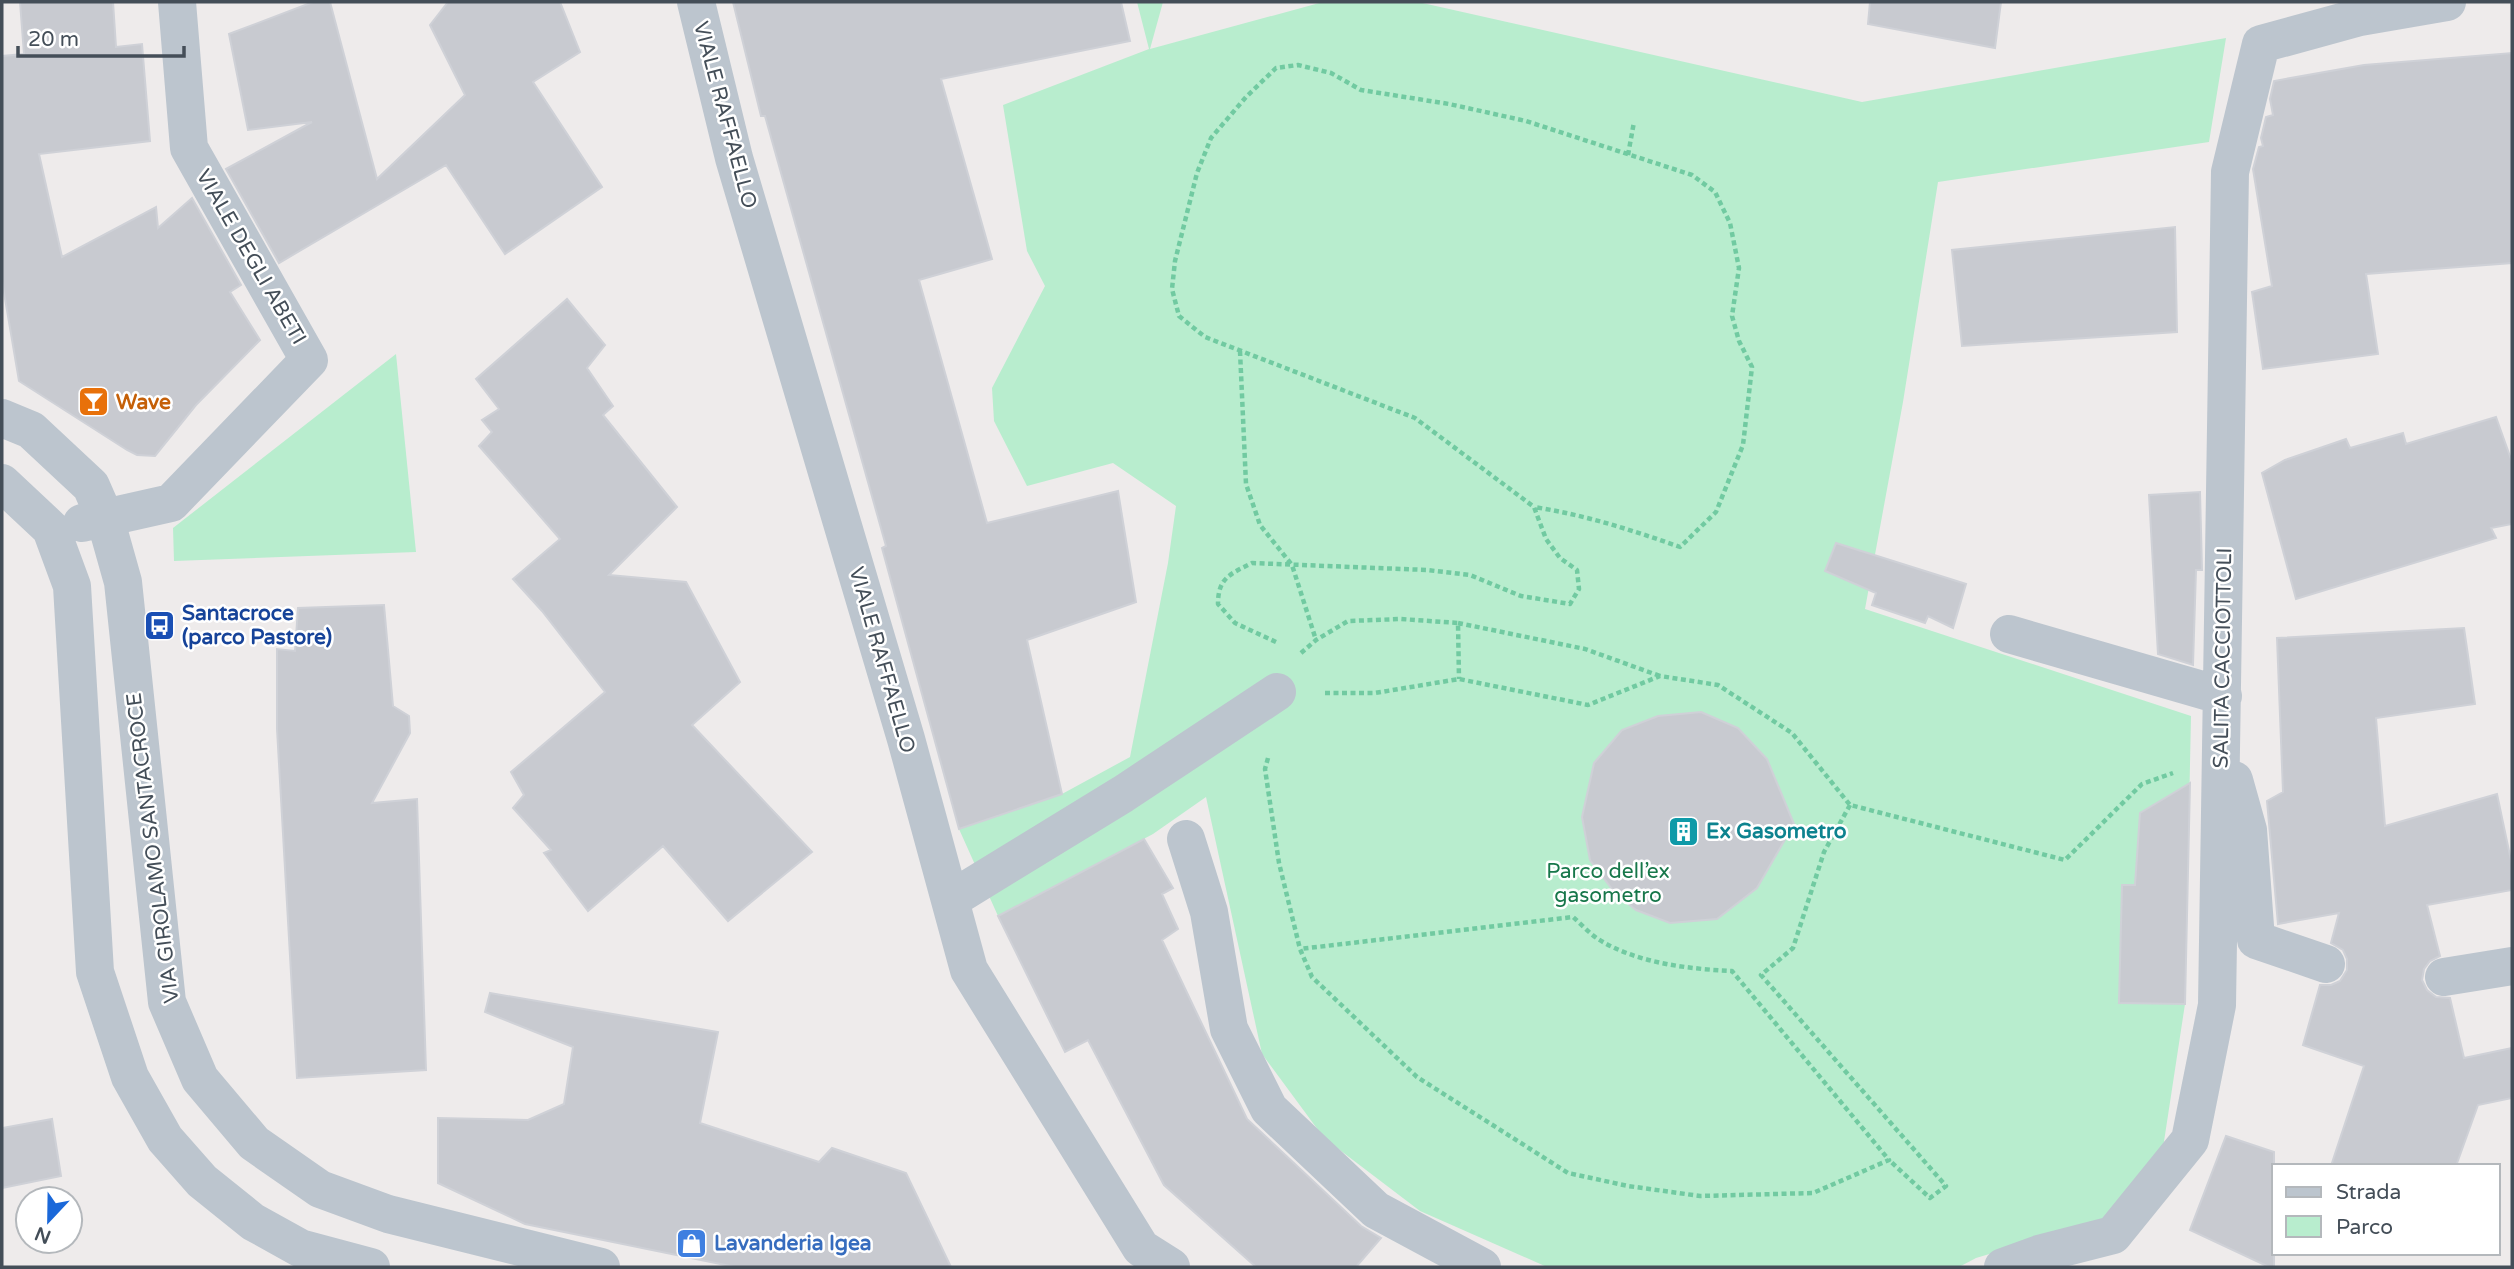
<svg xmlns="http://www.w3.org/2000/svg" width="2514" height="1269" font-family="'Varela Round',sans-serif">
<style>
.green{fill:#b8edce}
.building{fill:#c8cad0;stroke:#cfd1d7;stroke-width:2}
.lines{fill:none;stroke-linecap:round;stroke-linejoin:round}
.path{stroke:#71caa1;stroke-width:4.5;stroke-dasharray:5 3.5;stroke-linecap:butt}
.minor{stroke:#bcc5ce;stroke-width:38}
.labels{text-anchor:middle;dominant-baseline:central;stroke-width:5;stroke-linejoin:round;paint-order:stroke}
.street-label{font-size:21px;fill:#444e58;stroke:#fff}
.food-label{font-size:21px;font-weight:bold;fill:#c56008;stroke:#fff;text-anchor:start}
.transit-label{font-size:21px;font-weight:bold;fill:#164399;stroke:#fff;text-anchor:start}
.culture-label{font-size:21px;font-weight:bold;fill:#0d838f;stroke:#fff;text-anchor:start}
.park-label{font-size:21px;fill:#17774a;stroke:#fff}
.shop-label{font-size:21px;font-weight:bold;fill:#366cbe;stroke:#fff;text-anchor:start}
</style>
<rect width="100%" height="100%" fill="#eeebeb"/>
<path class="green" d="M 1137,2 L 1163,2 L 1150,49 L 1323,2 L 1418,2 L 1862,102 L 2226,38 L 2209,142 L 1938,182 L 1903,402 L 1865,609 L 2191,716 L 2185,1004 L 2163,1148 L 2104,1220 L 1976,1258 L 1959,1267 L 1547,1267 L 1420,1211 L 1324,1138 L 1262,1054 L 1206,797 L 1153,834 L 998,916 L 959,829 L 1062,794 L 1130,757 L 1168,563 L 1176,506 L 1113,463 L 1027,486 L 994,421 L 992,388 L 1045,286 L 1027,251 L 1003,105 L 1149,49 Z
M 396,354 L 416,552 L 174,561 L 173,528 Z"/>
<path class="building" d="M 20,2 L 113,2 L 116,47 L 142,44 L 150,141 L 39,154 L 62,257 L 156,207 L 158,228 L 192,198 L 241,285 L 230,292 L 260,340 L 196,405 L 155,456 L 137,455 L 127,450 L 19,381 L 2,281 L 2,56 L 24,54 Z
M 313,2 L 330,2 L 377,179 L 465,95 L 430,25 L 448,2 L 560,2 L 580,52 L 533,82 L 602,187 L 505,254 L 446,165 L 279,263 L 226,169 L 312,122 L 248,130 L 229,34 Z
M 733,2 L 1121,2 L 1130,41 L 941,79 L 992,259 L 919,280 L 987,523 L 1118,491 L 1136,602 L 1027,640 L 1062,794 L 959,829 L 882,548 L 886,546 L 765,116 L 761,116 Z
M 1870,2 L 2001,2 L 1995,48 L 1868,24 Z
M 2512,53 L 2512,263 L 2366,274 L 2378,354 L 2263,369 L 2252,292 L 2272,286 L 2253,169 L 2259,147 L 2263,146 L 2261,138 L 2266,117 L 2273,115 L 2270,99 L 2274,81 L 2364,65 Z
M 2175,227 L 2177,332 L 1962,346 L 1952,250 Z
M 567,299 L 605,345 L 587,368 L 613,406 L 603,415 L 677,507 L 609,575 L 686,582 L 740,682 L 692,725 L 812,852 L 728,921 L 663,846 L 588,911 L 544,853 L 551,850 L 513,808 L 524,795 L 511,772 L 605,692 L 542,611 L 513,579 L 560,539 L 479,446 L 492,432 L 482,420 L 499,409 L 476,379 Z
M 2496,417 L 2512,462 L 2512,524 L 2491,528 L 2496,538 L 2296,599 L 2262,473 L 2285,460 L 2346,439 L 2350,448 L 2403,433 L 2406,444 Z
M 2200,492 L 2202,570 L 2196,570 L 2193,665 L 2158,654 L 2149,495 Z
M 1836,543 L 1966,584 L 1953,628 L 1928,616 L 1925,623 L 1872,605 L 1876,593 L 1825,571 Z
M 384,605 L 393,706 L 409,716 L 410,733 L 372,803 L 417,799 L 426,1070 L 297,1078 L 277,729 L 277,649 L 295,651 L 298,608 Z
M 2464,628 L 2475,704 L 2376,718 L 2385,826 L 2497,794 L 2512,865 L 2512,890 L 2427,905 L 2440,956 L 2430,961 L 2424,969 L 2422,980 L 2427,990 L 2436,997 L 2450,998 L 2464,1058 L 2512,1048 L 2512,1098 L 2478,1105 L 2456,1166 L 2331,1166 L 2364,1066 L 2303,1045 L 2320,985 L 2331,985 L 2340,981 L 2347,970 L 2347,959 L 2343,950 L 2331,943 L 2339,913 L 2278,924 L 2267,801 L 2283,792 L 2277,638 Z
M 1701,712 L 1738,728 L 1767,759 L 1794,824 L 1757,888 L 1717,919 L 1670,923 L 1636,910 L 1615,893 L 1590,860 L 1582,817 L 1594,763 L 1622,730 L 1658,716 Z
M 2190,783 L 2185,1004 L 2119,1003 L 2122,885 L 2135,885 L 2140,813 Z
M 1144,839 L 1173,888 L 1162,894 L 1178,929 L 1162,940 L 1247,1119 L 1361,1226 L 1381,1238 L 1356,1267 L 1256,1267 L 1164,1185 L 1088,1040 L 1065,1052 L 998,916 Z
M 490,993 L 718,1032 L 700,1123 L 819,1162 L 832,1148 L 906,1173 L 951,1267 L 735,1267 L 525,1224 L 438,1183 L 438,1118 L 528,1120 L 564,1104 L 573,1047 L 485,1012 Z
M 52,1119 L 61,1176 L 2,1188 L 2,1128 Z
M 2226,1136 L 2274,1152 L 2274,1267 L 2269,1267 L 2190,1230 Z"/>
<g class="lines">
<path class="path" d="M 1628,155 L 1634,122
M 1240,351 L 1246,484 L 1260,525 L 1292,565 L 1316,640
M 1458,623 L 1585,649 L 1660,676
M 1276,642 L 1235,623 L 1218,604 C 1218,578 1230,574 1252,563 L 1427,570 L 1470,575 L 1521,596 L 1570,604 L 1579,589 L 1577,570 L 1560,558 L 1546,539 L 1534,507 L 1415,418 L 1205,337 L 1179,316 L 1172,289 L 1175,261 L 1197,173 L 1211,138 L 1246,97 L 1276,68 L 1298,65 L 1331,73 L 1361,90 L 1449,104 L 1526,121 L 1692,175 L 1715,192 L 1730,223 L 1739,268 L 1732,316 L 1739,341 L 1752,367 L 1743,445 L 1716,512 L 1680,547 C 1632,530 1585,515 1534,507
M 1301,653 L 1316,640 L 1348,621 L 1401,619 L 1458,623 L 1459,679
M 1325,693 L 1375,693 L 1459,679 L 1588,705 L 1660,676 L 1718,685 L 1792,733 L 1850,805 L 2065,860 L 2142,784 L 2173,773
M 1268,758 L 1265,769 L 1279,863 L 1300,949 L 1312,977 L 1417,1077 L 1568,1173 L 1628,1186 L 1700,1196 L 1813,1193 L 1889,1160 L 1732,971 C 1688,969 1636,963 1598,939 C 1589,933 1581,924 1573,917 L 1300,949
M 1850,805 L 1824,852 L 1793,948 L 1761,975 L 1946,1186 L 1930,1198 L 1889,1160"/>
<path class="minor" d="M 696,2 L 734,158 L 906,739 L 969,970 L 1141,1248 L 1171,1267
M 2,418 L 31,430 L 91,486 L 105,518 L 123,582 L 167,1002 L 200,1079 L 254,1143 L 320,1189 L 388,1214 L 601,1267
M 2,483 L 51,529 L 72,586 L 95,972 L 130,1077 L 165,1139 L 202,1181 L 253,1222 L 300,1248 L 371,1267
M 82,523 L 171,503 L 309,360 L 189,148 L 177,2
M 2009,634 L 2223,696
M 2234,780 L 2248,830 L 2256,940 L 2326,964
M 1186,839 L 1209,912 L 1229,1029 L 1269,1109 L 1376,1210 L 1482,1267
M 950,900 L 1123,794 L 1277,692
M 2444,977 L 2512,966
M 2003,1267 L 2039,1254 L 2113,1235 L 2190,1140 L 2217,1005 L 2230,172 L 2261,44 L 2360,17 L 2447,2"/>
</g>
<defs>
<symbol id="bar-square" viewBox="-11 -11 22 22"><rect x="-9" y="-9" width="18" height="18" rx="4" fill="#e8710a" stroke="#fff"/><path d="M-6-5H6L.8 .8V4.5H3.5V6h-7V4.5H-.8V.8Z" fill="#fff"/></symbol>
<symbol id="bus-square" viewBox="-11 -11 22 22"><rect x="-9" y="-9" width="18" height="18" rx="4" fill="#1a4fb4" stroke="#fff"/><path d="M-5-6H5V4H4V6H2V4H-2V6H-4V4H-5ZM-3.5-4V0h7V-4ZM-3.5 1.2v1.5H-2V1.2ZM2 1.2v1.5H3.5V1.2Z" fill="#fff"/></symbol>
<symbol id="building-square" viewBox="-11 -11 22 22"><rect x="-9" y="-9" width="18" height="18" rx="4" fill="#0f9aa8" stroke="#fff"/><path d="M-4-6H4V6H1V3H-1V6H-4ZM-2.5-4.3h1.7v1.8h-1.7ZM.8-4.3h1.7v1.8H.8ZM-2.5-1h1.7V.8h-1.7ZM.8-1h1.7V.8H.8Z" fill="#fff"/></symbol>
<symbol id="shop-square" viewBox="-11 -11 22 22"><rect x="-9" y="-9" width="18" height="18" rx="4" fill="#3f7fe0" stroke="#fff"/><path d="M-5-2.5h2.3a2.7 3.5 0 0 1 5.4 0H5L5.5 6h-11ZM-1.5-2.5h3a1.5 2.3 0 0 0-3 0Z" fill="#fff"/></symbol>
</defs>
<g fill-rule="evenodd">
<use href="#bar-square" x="76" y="384" width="35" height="35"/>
<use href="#bus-square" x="142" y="608" width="35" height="35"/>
<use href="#building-square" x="1666" y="814" width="35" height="35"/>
<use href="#shop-square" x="674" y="1226" width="35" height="35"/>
</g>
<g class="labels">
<g class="street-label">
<text transform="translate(725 115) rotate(75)">VIALE RAFFAELLO</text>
<text transform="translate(251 257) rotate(60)">VIALE DEGLI ABETI</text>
<text transform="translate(2223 658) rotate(-89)">SALITA CACCIOTTOLI</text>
<text transform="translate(882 660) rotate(74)">VIALE RAFFAELLO</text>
<text transform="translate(153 848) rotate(-97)">VIA GIROLAMO SANTACROCE</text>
</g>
<g class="food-label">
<text x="116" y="402">Wave</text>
</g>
<g class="transit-label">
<text x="182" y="613">Santacroce<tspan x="182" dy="24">(parco Pastore)</tspan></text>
</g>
<g class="culture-label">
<text x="1706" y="831">Ex Gasometro</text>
</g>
<g class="park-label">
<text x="1608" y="871">Parco dell’ex<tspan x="1608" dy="24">gasometro</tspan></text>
</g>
<g class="shop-label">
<text x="714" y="1243">Lavanderia Igea</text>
</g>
</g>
<rect width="2514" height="1269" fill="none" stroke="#444e58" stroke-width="7"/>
<rect x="2272" y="1164" width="228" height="91" fill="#ffffff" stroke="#b4b8bc" stroke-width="2"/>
<rect x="2286" y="1187" width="35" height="10" fill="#bcc5ce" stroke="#b4b8bc" stroke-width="2"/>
<text x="2336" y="1199" font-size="21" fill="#444e58">Strada</text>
<rect x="2286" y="1216" width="35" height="21" fill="#b8edce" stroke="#b4b8bc" stroke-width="2"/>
<text x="2336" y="1234" font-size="21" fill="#444e58">Parco</text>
<g transform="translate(49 1220) rotate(202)"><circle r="33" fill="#ffffff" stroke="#b4b8bc" stroke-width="2"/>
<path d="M0-5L12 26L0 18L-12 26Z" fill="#1a68d9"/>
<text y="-10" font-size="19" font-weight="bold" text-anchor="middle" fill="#444e58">N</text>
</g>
<path d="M18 46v10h166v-10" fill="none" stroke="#444e58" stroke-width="3.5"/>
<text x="28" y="46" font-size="21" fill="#444e58" stroke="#ffffff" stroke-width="5" paint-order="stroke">20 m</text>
</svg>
